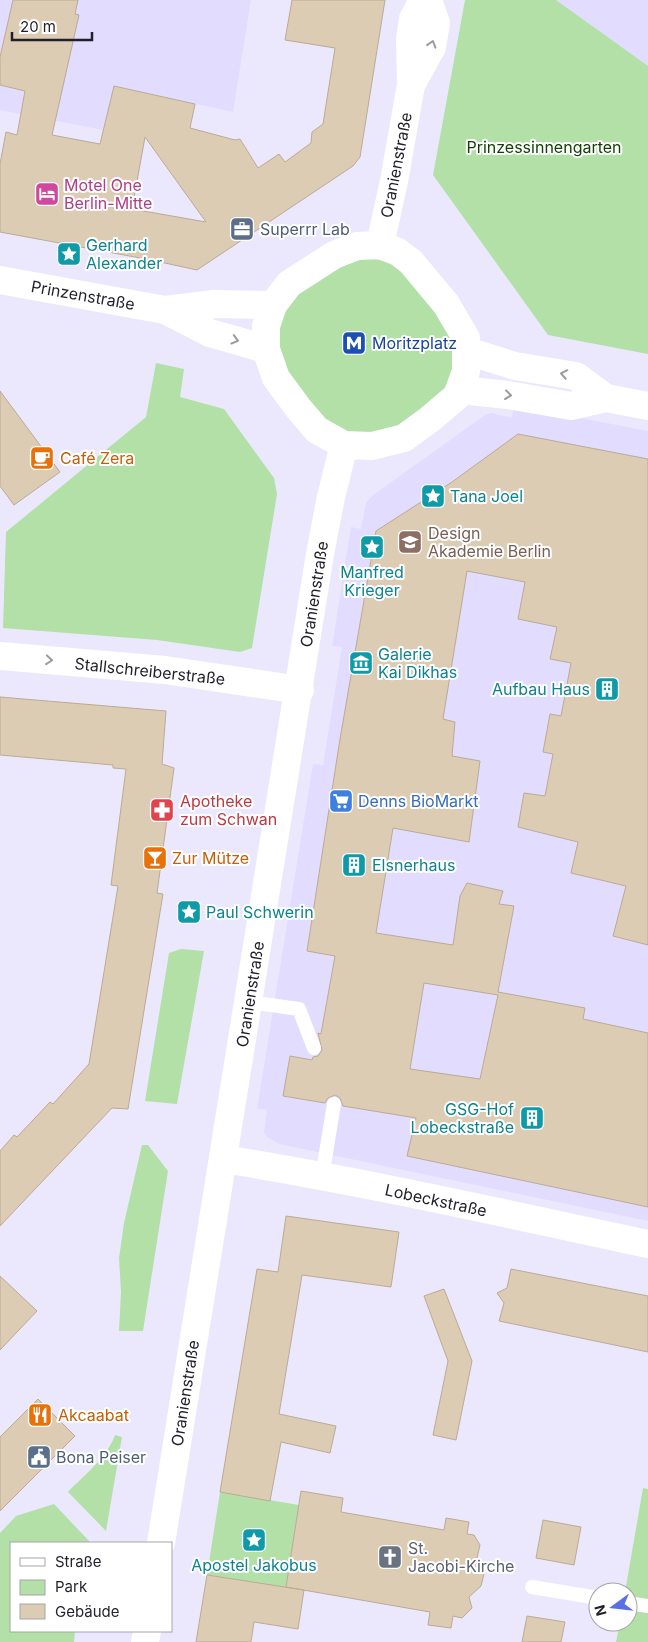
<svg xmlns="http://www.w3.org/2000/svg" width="648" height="1642" font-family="Inter,sans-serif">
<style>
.built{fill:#e2dcff}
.green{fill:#b2e0a7}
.building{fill:#dcccb3;stroke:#bbab93;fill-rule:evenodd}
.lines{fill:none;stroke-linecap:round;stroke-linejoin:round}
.service{stroke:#fff;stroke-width:14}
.minor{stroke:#fff;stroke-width:28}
.tertiary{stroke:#fff;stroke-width:28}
.secondary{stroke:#fff;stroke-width:28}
.oneway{stroke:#9b9a9f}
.labels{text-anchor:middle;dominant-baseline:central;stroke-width:4;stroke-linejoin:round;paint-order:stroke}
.park-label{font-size:16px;fill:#134005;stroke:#fff}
.street-label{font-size:16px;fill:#211f29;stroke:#fff}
.hotel-label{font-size:16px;fill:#b23c85;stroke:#fff;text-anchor:start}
.service-label{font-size:16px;fill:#4e5e75;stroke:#fff;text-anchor:start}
.culture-label{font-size:16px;fill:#0d838f;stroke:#fff;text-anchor:start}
.transit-label{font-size:16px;fill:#164399;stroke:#fff;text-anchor:start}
.food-label{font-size:16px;fill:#c56008;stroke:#fff;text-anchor:start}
.education-label{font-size:16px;fill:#785e54;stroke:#fff;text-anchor:start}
.health-label{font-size:16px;fill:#be3a42;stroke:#fff;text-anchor:start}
.shop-label{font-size:16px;fill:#366cbe;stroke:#fff;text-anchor:start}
.worship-label{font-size:16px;fill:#5b616d;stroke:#fff;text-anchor:start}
</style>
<rect width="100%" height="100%" fill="#ebe8fe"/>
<path class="built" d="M 0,0 L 251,0 L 233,112 L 114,86 L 103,130 L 0,110 Z
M 556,0 L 648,0 L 648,66 L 628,52 Z
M 514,405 L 648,431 L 648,1221 L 279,1144 L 267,1137 L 264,1133 L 267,1110 L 257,1109 L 313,764 L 323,765 L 342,647 L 332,646 L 351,527 L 361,529 L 366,503 L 373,495 L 485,415 L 492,413 L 512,418 Z"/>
<path class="green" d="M 465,0 L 556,0 L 648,66 L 648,354 L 548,335 L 433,175 Z
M 363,259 C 397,258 401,271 421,294 C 433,309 451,324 453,344 C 456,359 453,375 445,388 C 439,397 398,429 388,431 C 381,433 358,435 351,433 C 334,429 322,417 312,404 C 304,392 292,380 286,367 C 275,346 276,319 292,300 C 299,292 308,287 317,282 C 334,271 343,263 363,259 Z
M 156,363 L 184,369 L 180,397 L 224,409 L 274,478 L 277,494 L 252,648 L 240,652 L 157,640 L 3,628 L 6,532 L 146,417 Z
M 181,949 L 204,951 L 177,1104 L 145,1101 L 169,953 Z
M 142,1145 L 148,1145 L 168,1171 L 143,1331 L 119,1331 L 121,1292 L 119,1258 L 124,1223 Z
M 115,1435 L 122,1437 L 106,1531 L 68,1492 C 84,1475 107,1458 115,1435 Z
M 643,1488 L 648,1489 L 648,1642 L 616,1642 L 620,1622 L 628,1622 L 628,1592 L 625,1592 Z
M 220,1492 L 299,1505 L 286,1588 L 207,1575 Z
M 54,1504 L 89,1541 L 89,1543 L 11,1543 L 11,1631 L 75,1631 L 74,1642 L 0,1642 L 0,1533 L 16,1516 Z"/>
<path class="building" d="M 13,0 L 78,0 L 75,14 L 79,15 L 52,135 L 100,144 L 114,86 L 195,104 L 190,128 L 235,140 L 240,139 L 258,168 L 279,154 L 285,162 L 311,143 L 312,132 L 323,124 L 335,48 L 285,40 L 292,0 L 385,0 L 360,157 L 353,166 L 197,270 L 151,260 L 0,232 L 0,164 L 6,132 L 17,135 L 25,91 L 0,85 L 0,57 ZM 145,137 L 206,222 L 132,209 Z
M 0,391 L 60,472 L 14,505 L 0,486 Z
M 518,434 L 648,459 L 648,945 L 613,936 L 626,886 L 571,873 L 578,842 L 518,827 L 524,793 L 545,796 L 553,754 L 543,752 L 550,714 L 561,716 L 571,663 L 550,659 L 557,627 L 518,619 L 525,582 L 467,571 L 443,719 L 455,722 L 452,756 L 480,761 L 469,842 L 393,828 L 376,933 L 453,945 L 460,896 L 467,883 L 503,891 L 499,904 L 514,906 L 498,992 L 585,1008 L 583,1019 L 648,1033 L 648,1207 L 407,1156 L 416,1118 L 343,1106 L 340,1098 L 335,1095 L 328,1098 L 325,1103 L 283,1096 L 290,1056 L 312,1060 L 313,1057 L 318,1056 L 322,1050 L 318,1033 L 321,1034 L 335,956 L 307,951 L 340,739 L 376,531 L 452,482 ZM 424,983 L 498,995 L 480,1079 L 410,1069 Z
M 0,697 L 166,711 L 162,764 L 174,768 L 157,893 L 163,894 L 128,1109 L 112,1108 L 0,1226 L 0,1151 L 14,1135 L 17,1137 L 50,1102 L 53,1104 L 89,1064 L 118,886 L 111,885 L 126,769 L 113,768 L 113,765 L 0,755 Z
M 286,1216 L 399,1232 L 391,1287 L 302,1275 L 279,1414 L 336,1426 L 330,1453 L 281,1442 L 270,1501 L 220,1492 L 257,1269 L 278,1272 Z
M 511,1269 L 648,1296 L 648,1352 L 499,1321 L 504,1303 L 497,1293 L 507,1288 Z
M 0,1276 L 37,1311 L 0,1350 Z
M 444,1289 L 472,1361 L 456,1440 L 433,1435 L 448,1361 L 424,1296 Z
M 38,1399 L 75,1436 L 0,1511 L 0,1437 Z
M 301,1491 L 343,1498 L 341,1512 L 444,1530 L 446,1518 L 469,1522 L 467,1534 L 474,1535 L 480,1545 L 477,1558 L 484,1574 L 481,1586 L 469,1597 L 472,1608 L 462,1618 L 453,1616 L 451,1628 L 428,1625 L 430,1612 L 286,1587 Z
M 543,1520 L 581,1527 L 574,1565 L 536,1558 Z
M 207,1575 L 304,1590 L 298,1629 L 254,1622 L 251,1642 L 196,1642 Z
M 527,1616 L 565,1622 L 561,1642 L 522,1642 Z"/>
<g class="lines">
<path class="service" d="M 249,1002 L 299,1009 L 314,1048
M 322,1177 L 334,1104
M 532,1587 L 598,1598
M 628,1603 L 648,1606"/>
<path class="minor" d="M 0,656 L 165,670 L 300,690
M 224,1159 C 366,1182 507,1214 648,1244"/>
<path class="tertiary" d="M 411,85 L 432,47 L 436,23 L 428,0
M 380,245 L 394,181 L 411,85 L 410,39 L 413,19 L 423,0"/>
<path class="secondary" d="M 380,245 L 398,252 L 411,262 L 446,304 L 466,338 L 466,371 L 457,396 L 430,419 L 404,438 L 372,446 L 344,445 L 317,430 L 299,409 L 276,378 L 266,349 L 266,326 L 273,305 L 289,284 L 334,255 L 357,246 Z
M 0,280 L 165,310 L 210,333 L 266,349
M 165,310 L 214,304 L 273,305
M 467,351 L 515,366 L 576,376 L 606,398 L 648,406
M 460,390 L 508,395 L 571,406 L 606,398
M 161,1543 L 320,554 L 331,497 L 344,445
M 145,1642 L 147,1631"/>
</g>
<defs><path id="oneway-chevron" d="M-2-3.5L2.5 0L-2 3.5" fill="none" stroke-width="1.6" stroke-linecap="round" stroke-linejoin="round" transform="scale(1.25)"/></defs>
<g class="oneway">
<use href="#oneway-chevron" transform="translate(432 44) rotate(-73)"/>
<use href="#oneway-chevron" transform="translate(235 340) rotate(16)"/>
<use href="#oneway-chevron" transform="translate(564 374) rotate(-169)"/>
<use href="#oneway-chevron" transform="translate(508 395) rotate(7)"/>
<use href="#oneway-chevron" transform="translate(49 660) rotate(5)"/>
</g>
<defs>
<symbol id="hotel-square" viewBox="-11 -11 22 22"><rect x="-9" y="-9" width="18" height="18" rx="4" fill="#d1479c" stroke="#fff"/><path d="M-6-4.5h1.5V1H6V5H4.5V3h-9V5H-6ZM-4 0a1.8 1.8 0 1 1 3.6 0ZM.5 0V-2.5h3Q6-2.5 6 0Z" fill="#fff"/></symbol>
<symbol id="office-square" viewBox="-11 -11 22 22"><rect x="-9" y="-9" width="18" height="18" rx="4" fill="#5c6f8a" stroke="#fff"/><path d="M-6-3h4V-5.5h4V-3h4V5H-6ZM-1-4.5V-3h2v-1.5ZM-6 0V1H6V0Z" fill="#fff"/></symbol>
<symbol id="sight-square" viewBox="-11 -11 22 22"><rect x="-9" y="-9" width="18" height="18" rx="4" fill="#0f9aa8" stroke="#fff"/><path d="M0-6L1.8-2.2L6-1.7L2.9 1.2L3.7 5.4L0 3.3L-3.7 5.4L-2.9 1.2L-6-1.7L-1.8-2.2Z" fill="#fff"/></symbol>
<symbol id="metro-square" viewBox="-11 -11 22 22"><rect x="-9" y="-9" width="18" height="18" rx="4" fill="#1a4fb4" stroke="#fff"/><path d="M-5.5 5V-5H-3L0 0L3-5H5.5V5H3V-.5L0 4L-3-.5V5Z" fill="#fff"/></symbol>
<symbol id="cafe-square" viewBox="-11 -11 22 22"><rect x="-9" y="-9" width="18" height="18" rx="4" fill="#e8710a" stroke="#fff"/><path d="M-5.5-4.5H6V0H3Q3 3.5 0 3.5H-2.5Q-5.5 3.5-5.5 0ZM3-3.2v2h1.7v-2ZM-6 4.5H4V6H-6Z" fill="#fff"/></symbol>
<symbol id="university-square" viewBox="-11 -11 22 22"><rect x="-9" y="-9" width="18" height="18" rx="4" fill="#8d6e63" stroke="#fff"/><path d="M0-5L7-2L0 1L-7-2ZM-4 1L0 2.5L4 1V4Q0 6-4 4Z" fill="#fff"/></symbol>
<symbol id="museum-square" viewBox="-11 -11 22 22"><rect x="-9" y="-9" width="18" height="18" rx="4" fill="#0f9aa8" stroke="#fff"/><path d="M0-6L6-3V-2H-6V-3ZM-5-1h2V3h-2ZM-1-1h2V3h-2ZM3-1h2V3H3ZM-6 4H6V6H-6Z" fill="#fff"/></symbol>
<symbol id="building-square" viewBox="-11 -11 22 22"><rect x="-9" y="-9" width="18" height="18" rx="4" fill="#0f9aa8" stroke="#fff"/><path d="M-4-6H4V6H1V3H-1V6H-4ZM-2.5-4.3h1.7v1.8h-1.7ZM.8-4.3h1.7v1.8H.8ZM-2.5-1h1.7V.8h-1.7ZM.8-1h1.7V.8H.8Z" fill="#fff"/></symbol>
<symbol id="supermarket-square" viewBox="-11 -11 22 22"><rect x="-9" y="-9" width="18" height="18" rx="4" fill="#3f7fe0" stroke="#fff"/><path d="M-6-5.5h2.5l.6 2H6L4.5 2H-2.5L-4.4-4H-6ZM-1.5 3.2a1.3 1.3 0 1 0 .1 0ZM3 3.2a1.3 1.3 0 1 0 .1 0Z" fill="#fff"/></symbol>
<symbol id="pharmacy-square" viewBox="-11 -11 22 22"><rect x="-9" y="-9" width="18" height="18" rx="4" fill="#e0444e" stroke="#fff"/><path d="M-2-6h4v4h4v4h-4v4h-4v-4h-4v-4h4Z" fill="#fff"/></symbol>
<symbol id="bar-square" viewBox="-11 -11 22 22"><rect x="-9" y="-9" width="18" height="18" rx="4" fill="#e8710a" stroke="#fff"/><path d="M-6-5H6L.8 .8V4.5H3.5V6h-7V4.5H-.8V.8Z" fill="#fff"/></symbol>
<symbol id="restaurant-square" viewBox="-11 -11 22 22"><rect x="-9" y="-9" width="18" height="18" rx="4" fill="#e8710a" stroke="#fff"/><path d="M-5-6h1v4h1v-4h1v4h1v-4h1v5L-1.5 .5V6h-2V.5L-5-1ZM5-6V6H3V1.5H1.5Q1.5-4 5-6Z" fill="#fff"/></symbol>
<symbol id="civic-square" viewBox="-11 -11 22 22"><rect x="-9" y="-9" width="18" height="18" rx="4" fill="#5c6f8a" stroke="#fff"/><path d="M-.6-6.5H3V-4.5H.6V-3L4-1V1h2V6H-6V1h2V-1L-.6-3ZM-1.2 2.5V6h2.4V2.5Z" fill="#fff"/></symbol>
<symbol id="church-square" viewBox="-11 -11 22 22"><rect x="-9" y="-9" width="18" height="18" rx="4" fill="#6b7280" stroke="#fff"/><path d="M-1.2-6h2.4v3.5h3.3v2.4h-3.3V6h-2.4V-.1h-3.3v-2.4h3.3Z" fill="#fff"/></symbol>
</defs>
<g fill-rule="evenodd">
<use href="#hotel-square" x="33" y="180" width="28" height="28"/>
<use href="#office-square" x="228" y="215" width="28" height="28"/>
<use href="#sight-square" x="55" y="240" width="28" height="28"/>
<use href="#metro-square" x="340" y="329" width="28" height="28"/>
<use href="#cafe-square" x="28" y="444" width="28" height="28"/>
<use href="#sight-square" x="419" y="482" width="28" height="28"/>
<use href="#university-square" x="396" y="528" width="28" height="28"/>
<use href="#sight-square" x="358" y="533" width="28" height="28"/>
<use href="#museum-square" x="347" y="649" width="28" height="28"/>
<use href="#building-square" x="593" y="675" width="28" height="28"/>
<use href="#supermarket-square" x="327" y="787" width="28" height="28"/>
<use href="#pharmacy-square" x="148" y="796" width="28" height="28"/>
<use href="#bar-square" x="141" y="844" width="28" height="28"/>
<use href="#building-square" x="340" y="851" width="28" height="28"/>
<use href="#sight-square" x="175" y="898" width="28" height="28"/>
<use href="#building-square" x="518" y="1104" width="28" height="28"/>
<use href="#restaurant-square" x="26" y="1401" width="28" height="28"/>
<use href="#civic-square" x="25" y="1443" width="28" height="28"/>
<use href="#sight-square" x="240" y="1526" width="28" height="28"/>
<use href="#church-square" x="376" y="1543" width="28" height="28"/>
</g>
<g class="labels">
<g class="park-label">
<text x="544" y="147">Prinzessinnengarten</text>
</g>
<g class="street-label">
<text transform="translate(396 165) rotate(-79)">Oranienstraße</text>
<text transform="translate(83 295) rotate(10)">Prinzenstraße</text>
<text transform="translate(314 594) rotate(-81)">Oranienstraße</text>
<text transform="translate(150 671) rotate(6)">Stallschreiberstraße</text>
<text transform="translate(250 994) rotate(-81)">Oranienstraße</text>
<text transform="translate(436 1200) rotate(12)">Lobeckstraße</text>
<text transform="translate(185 1393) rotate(-81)">Oranienstraße</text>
</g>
<g class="hotel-label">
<text x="64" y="185">Motel One<tspan x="64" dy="18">Berlin-Mitte</tspan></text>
</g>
<g class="service-label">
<text x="260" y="229">Superrr Lab</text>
<text x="56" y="1457">Bona Peiser</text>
</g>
<g class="culture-label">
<text x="86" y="245">Gerhard<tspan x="86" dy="18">Alexander</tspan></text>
<text x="450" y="496">Tana Joel</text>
<text x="372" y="572" text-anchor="middle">Manfred<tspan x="372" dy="18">Krieger</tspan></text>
<text x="378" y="654">Galerie<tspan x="378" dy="18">Kai Dikhas</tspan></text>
<text x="590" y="689" text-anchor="end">Aufbau Haus</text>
<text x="372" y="865">Elsnerhaus</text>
<text x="206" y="912">Paul Schwerin</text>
<text x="514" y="1109" text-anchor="end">GSG-Hof<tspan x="514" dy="18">Lobeckstraße</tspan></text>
<text x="254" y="1565" text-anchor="middle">Apostel Jakobus</text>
</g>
<g class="transit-label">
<text x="372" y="343">Moritzplatz</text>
</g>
<g class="food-label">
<text x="60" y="458">Café Zera</text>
<text x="172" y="858">Zur Mütze</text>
<text x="58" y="1415">Akcaabat</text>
</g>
<g class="education-label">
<text x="428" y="533">Design<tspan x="428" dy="18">Akademie Berlin</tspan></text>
</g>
<g class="health-label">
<text x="180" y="801">Apotheke<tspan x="180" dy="18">zum Schwan</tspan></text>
</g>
<g class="shop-label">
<text x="358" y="801">Denns BioMarkt</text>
</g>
<g class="worship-label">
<text x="408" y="1548">St.<tspan x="408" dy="18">Jacobi-Kirche</tspan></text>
</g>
</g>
<rect x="10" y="1542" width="162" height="90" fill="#ffffff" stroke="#a6a5a9"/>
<rect x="20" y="1558" width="25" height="8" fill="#ffffff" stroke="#a6a5a9"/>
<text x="55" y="1567" font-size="15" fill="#211f29">Straße</text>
<rect x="20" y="1580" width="25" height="15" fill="#b2e0a7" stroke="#a6a5a9"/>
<text x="55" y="1592" font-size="15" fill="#211f29">Park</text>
<rect x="20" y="1604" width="25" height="15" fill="#dcccb3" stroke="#a6a5a9"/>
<text x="55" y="1617" font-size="15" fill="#211f29">Gebäude</text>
<g transform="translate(613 1607) rotate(255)"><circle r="24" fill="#ffffff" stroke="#a6a5a9"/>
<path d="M0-4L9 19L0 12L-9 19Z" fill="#5971e7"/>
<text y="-8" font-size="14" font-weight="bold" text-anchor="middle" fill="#211f29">N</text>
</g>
<path d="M12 32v8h80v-8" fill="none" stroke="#211f29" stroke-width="2.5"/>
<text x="20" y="32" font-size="15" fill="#211f29" stroke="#ffffff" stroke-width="4" paint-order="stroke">20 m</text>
</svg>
